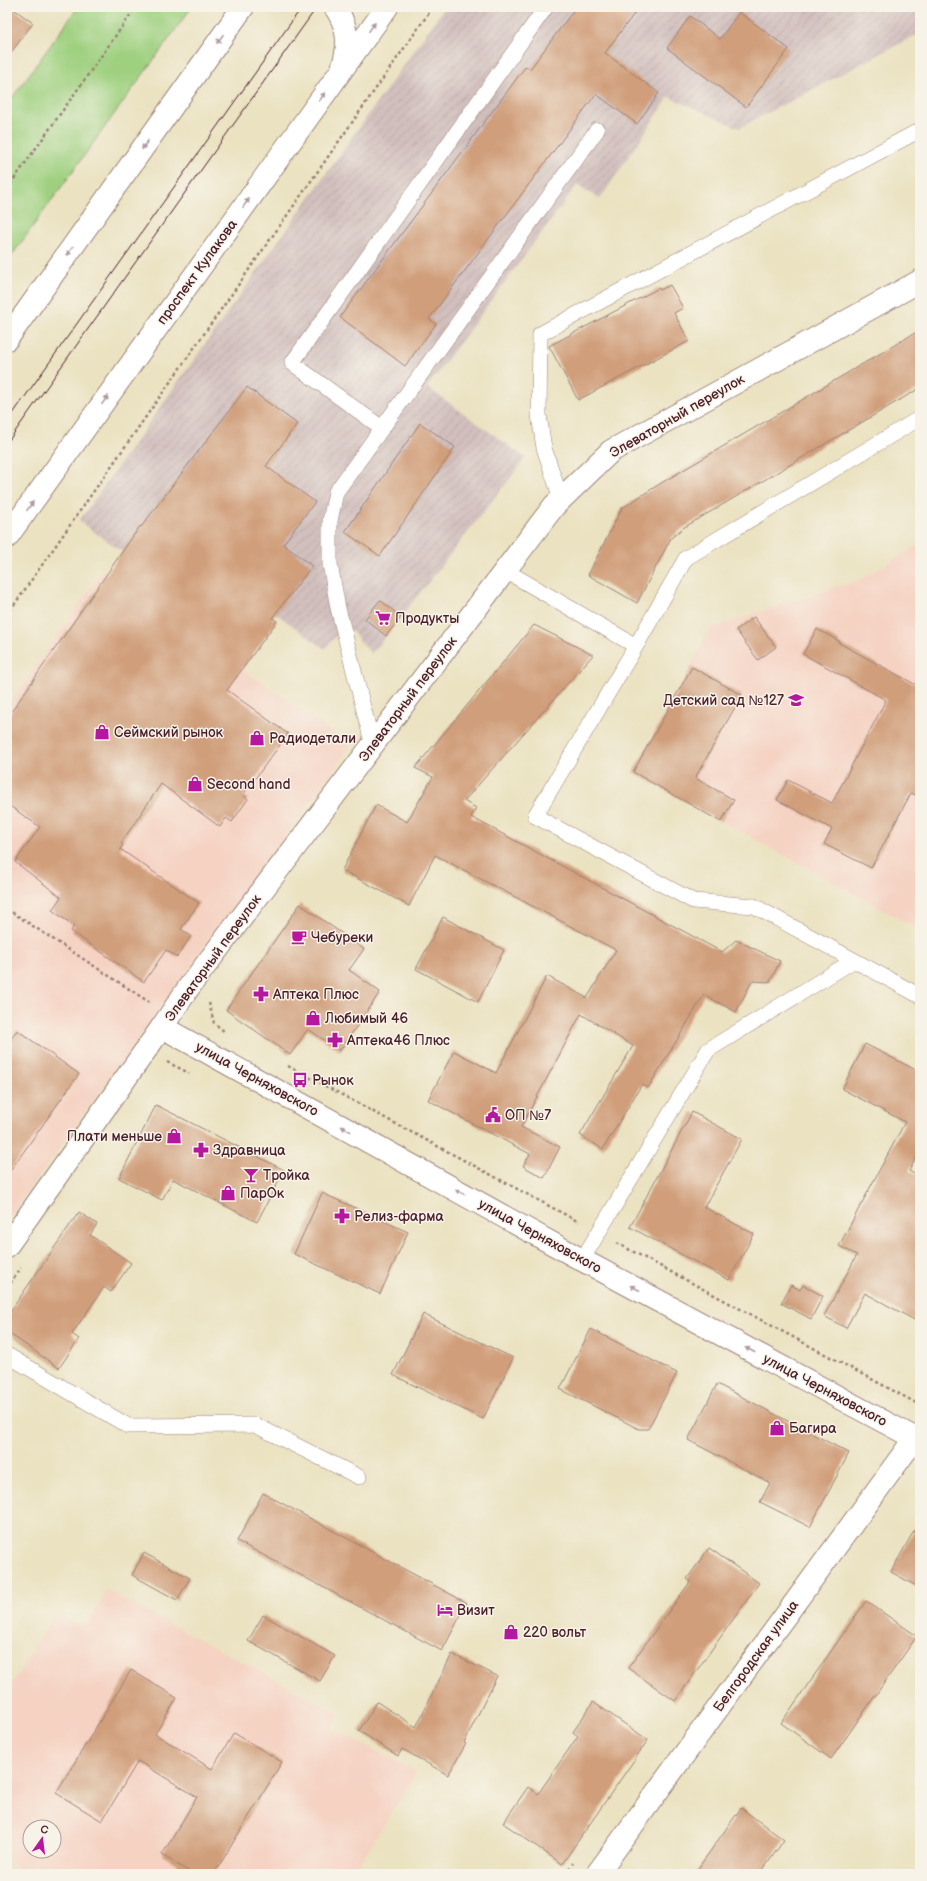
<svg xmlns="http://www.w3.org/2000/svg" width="927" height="1881" font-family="'Balsamiq Sans',sans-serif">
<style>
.built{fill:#f5d2c2;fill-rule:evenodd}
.industrial{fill:url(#industrial-furrows)}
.green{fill:#9ed07f;stroke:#747855}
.building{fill:#d09e7a}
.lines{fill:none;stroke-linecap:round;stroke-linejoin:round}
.service-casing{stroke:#9a8076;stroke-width:16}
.minor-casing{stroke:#9a8076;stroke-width:24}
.tertiary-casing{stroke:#9a8076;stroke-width:24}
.secondary-casing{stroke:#9a8076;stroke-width:24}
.primary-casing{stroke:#9a8076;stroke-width:24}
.path{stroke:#9a8076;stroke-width:2.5;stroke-dasharray:3 3;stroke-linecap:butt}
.service{stroke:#fff;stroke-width:15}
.minor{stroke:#fff;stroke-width:22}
.tertiary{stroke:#fff;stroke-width:22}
.secondary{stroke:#fff;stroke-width:22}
.primary{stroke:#fff;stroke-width:22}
.tram{stroke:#4a1f2b;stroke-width:1}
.oneway{fill:#ae9aa0}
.labels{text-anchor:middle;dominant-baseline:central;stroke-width:3;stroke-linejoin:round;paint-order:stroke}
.street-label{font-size:14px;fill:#4a1f2b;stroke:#f7f3e8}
.poi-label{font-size:14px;fill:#4a1f2b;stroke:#f7f3e8;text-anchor:start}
</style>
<defs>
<pattern id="industrial-furrows" width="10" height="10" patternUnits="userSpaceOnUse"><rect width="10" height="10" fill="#d1bfbd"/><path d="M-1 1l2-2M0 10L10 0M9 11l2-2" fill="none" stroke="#b5a4a3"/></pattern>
</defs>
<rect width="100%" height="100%" fill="#f7f3e8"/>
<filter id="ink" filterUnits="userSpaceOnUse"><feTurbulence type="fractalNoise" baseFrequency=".025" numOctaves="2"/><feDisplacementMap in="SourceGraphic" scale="8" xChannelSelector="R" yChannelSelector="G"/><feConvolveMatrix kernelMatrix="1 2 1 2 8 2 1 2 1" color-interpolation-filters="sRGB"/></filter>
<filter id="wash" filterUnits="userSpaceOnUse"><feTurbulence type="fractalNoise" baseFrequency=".012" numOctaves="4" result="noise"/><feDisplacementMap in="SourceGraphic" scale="16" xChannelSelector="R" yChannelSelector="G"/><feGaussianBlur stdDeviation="0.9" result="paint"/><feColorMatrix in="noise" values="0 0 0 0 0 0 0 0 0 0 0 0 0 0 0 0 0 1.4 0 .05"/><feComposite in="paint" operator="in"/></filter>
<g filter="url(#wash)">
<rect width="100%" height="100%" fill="#ebe2c1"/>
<path class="built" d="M 920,544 L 920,930 L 633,772 L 711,628 L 862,579 Z
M 103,570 L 351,746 L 7,1220 L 7,708 Z
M 106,1590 L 339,1713 L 331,1728 L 417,1772 L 353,1874 L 27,1874 L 7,1859 L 7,1693 L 55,1613 L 76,1625 L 88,1624 ZM 30,1827 L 54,1827 L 54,1851 L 30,1851 Z"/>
<path class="industrial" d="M 445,7 L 920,7 L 920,33 L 739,128 L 669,97 L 600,199 L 577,185 L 427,387 L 526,458 L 386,636 L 371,654 L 346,624 L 325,649 L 275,613 L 237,633 L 79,521 Z"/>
<path class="green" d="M 78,7 L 192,7 L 7,262 L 7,105 Z"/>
<g id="blocks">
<path class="building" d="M 7,7 L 11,7 L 33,23 L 7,58 Z
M 576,7 L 639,7 L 605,53 L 659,93 L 637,124 L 596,94 L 429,319 L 436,324 L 405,366 L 340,317 L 526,66 L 530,69 Z
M 739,12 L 789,49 L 746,107 L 667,48 L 690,16 L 720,39 Z
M 670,285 L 683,308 L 674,313 L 689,341 L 578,400 L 549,346 L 659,288 L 660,290 Z
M 920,330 L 920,388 L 683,528 L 671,538 L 637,603 L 588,575 L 622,508 L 658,485 Z
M 247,387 L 297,424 L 266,466 L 315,502 L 283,544 L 312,566 L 272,618 L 277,621 L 227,690 L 288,734 L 243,795 L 248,799 L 232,822 L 226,818 L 220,827 L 161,784 L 121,843 L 123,845 L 120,849 L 199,903 L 181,929 L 191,936 L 177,957 L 166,950 L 144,982 L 71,931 L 74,926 L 52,910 L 61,897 L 15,862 L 40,827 L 7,804 L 7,718 L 140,526 L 141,527 Z
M 420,423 L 455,447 L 380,556 L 345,532 Z
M 380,600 L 401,617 L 386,636 L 365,619 Z
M 754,617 L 776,647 L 758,660 L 736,630 Z
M 534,625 L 593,655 L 464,801 L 476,808 L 471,817 L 722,952 L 736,940 L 780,961 L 770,982 L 752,981 L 736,1012 L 704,995 L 648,1088 L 642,1084 L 603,1149 L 580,1135 L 633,1046 L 581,1014 L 521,1127 L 560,1147 L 544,1178 L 523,1166 L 530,1154 L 428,1100 L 454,1051 L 496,1073 L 547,976 L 587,998 L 616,950 L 435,855 L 409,906 L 342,870 L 376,805 L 407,822 L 433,777 L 415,768 Z
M 817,629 L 839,641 L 839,643 L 920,687 L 920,797 L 911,793 L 871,868 L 824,844 L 832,829 L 777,800 L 788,780 L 832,803 L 886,700 L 803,654 Z
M 692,667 L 742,695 L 695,778 L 734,800 L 721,822 L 633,772 Z
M 300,904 L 364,949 L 349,970 L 380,992 L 340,1051 L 308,1029 L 290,1055 L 226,1010 Z
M 443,917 L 504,950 L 478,1002 L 416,969 Z
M 17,1030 L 79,1074 L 7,1175 L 7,1044 Z
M 865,1044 L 920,1072 L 920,1150 L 909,1171 L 920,1177 L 920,1323 L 865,1293 L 846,1328 L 824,1316 L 857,1255 L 839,1246 L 905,1122 L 842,1089 Z
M 156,1105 L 284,1170 L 257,1222 L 173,1179 L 162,1200 L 119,1178 Z
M 692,1112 L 742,1139 L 704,1207 L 754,1234 L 729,1280 L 630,1227 Z
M 322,1193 L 408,1232 L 380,1294 L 294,1254 Z
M 79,1212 L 97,1224 L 90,1235 L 131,1263 L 111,1292 L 104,1287 L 72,1334 L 79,1339 L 59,1368 L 7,1332 L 7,1316 Z
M 791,1285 L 800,1290 L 803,1285 L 823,1296 L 811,1319 L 781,1303 Z
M 423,1314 L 513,1358 L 483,1419 L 393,1375 Z
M 591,1329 L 677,1373 L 648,1429 L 639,1429 L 560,1389 Z
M 717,1384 L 849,1453 L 810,1527 L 760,1502 L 770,1483 L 688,1440 Z
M 263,1493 L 467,1603 L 442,1651 L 237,1541 Z
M 920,1520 L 920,1588 L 891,1572 Z
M 709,1548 L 759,1583 L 675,1701 L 628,1668 L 690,1582 L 687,1579 Z
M 144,1553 L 190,1578 L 177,1600 L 132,1575 Z
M 866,1601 L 917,1636 L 831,1759 L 781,1723 Z
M 263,1615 L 335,1656 L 320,1681 L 248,1641 Z
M 452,1654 L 497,1676 L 464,1743 L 466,1744 L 448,1775 L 402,1749 L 398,1756 L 359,1731 L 377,1702 L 416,1727 Z
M 131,1670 L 177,1698 L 155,1734 L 212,1769 L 234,1733 L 282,1762 L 214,1874 L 193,1874 L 162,1855 L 197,1797 L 138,1761 L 102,1821 L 56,1793 Z
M 593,1702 L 648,1740 L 562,1864 L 503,1823 L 528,1787 L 538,1794 L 578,1736 L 573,1732 Z
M 741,1808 L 784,1840 L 760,1874 L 694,1874 Z"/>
</g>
</g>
<g filter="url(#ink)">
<use href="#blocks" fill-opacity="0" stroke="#9a8076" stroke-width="1"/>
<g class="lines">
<defs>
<path id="service" d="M 382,428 L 292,363 L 546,7
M 561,499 L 544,448 L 539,415 L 540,334 L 920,130
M 504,570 L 636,646 L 535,816 L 693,901 L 754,906 L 920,996
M 636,646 L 686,558 L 920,418
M 373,746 L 338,608 L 330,564 L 330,521 L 336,492 L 597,130
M 582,1260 L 708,1050 L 853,961
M 7,1355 L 128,1426 L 255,1425 L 359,1477"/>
<path id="minor" d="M 162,1027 L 189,987 L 554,506 L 611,451 L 920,281"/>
<path id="tertiary" d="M 597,1874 L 915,1438"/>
<path id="secondary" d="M 7,1246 L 162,1027 L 582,1260 L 920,1441"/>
<path id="primary" d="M 335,7 C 348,26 350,44 343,65
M 7,339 L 243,7
M 7,537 L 387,7"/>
</defs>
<use href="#service" class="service-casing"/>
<use href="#minor" class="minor-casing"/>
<use href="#tertiary" class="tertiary-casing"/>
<use href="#secondary" class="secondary-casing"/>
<use href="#primary" class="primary-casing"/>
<path class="path" d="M 7,189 L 136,7
M 7,615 L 433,7
M 7,909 L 149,1002
M 209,1003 L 214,1023 L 225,1032
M 167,1062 L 189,1073
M 288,1066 L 579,1222
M 617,1243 L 920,1405
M 7,1288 L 21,1268
M 565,1874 L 573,1863"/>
<use href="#service" class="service"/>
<use href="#minor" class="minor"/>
<use href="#tertiary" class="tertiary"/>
<use href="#secondary" class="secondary"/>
<use href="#primary" class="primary"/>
<path class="tram" d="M 7,422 L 302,7
M 7,443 L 317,7"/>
</g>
<defs><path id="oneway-solid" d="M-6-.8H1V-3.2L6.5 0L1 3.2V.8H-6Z"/></defs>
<g class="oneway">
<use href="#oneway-solid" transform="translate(372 27) rotate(-54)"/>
<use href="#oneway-solid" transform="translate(220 39) rotate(125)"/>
<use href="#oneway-solid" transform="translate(322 97) rotate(-54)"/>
<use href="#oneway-solid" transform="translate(145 145) rotate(125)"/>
<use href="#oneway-solid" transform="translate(246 203) rotate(-54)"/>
<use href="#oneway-solid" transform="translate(70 251) rotate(125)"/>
<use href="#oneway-solid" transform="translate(105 400) rotate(-54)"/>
<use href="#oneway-solid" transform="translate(30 506) rotate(-54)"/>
<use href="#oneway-solid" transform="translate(346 1129) rotate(-151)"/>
<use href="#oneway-solid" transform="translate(460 1192) rotate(-151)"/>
<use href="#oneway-solid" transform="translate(635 1288) rotate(-152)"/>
<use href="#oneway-solid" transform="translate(750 1350) rotate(-152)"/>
</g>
</g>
<defs>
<symbol id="supermarket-bare" viewBox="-9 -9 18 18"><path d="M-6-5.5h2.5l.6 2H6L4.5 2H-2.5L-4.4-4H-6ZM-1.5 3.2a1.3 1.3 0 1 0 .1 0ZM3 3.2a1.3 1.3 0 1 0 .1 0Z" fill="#b5179e" stroke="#f7f3e8" stroke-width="2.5" paint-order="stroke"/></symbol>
<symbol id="school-bare" viewBox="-9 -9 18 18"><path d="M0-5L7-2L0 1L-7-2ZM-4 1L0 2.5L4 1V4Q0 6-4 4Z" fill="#b5179e" stroke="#f7f3e8" stroke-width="2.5" paint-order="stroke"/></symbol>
<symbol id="shop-bare" viewBox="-9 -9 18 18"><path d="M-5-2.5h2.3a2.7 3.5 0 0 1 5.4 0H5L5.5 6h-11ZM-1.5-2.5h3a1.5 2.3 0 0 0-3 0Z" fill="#b5179e" stroke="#f7f3e8" stroke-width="2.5" paint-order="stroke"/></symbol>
<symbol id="cafe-bare" viewBox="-9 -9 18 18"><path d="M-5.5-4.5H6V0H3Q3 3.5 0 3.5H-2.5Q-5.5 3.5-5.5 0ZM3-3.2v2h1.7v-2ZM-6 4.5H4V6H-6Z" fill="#b5179e" stroke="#f7f3e8" stroke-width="2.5" paint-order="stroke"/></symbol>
<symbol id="pharmacy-bare" viewBox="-9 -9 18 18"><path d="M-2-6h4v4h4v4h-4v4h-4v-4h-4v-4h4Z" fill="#b5179e" stroke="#f7f3e8" stroke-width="2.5" paint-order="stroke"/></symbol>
<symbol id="bus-bare" viewBox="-9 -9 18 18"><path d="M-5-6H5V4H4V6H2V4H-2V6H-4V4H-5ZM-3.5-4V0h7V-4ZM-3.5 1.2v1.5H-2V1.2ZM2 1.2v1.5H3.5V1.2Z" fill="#b5179e" stroke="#f7f3e8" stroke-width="2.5" paint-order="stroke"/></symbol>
<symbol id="civic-bare" viewBox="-9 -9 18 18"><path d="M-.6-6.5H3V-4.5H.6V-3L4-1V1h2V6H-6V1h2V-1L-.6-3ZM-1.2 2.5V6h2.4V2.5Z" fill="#b5179e" stroke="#f7f3e8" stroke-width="2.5" paint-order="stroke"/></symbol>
<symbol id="bar-bare" viewBox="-9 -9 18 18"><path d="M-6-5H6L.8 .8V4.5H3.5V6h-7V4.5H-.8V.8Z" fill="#b5179e" stroke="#f7f3e8" stroke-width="2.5" paint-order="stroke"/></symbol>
<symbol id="hotel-bare" viewBox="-9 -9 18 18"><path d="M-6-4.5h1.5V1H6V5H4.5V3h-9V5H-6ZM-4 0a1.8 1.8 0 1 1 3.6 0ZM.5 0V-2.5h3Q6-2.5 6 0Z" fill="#b5179e" stroke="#f7f3e8" stroke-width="2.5" paint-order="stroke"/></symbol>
</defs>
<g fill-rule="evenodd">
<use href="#supermarket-bare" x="372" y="607" width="22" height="22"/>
<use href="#school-bare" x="785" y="689" width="22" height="22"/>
<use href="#shop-bare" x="91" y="721" width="22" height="22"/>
<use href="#shop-bare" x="246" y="727" width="22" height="22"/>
<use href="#shop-bare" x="184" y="773" width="22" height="22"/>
<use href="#cafe-bare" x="288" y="926" width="22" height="22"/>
<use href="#pharmacy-bare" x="250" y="983" width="22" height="22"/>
<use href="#shop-bare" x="302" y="1007" width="22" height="22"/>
<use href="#pharmacy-bare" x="324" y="1029" width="22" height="22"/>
<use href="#bus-bare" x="289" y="1069" width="22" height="22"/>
<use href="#civic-bare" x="482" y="1104" width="22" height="22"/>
<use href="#shop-bare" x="163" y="1125" width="22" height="22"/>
<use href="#pharmacy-bare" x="190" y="1139" width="22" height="22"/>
<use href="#bar-bare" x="240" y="1164" width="22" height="22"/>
<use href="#shop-bare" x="217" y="1182" width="22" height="22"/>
<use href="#pharmacy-bare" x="331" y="1205" width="22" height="22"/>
<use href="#shop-bare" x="766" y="1417" width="22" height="22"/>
<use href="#hotel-bare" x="434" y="1599" width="22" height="22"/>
<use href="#shop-bare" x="500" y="1621" width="22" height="22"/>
</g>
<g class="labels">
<g class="street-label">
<text transform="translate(197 272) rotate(-54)">проспект Кулакова</text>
<text transform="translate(677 416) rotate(-30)">Элеваторный переулок</text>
<text transform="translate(408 699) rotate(-53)">Элеваторный переулок</text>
<text transform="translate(213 958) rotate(-54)">Элеваторный переулок</text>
<text transform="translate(257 1079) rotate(29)">улица Черняховского</text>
<text transform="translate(540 1236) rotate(29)">улица Черняховского</text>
<text transform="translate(825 1390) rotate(28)">улица Черняховского</text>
<text transform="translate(756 1656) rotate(-54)">Белгородская улица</text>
</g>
<g class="poi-label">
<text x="395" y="618">Продукты</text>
<text x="784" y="700" text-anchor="end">Детский сад №127</text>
<text x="114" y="732">Сеймский рынок</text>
<text x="269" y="738">Радиодетали</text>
<text x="207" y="784">Second hand</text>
<text x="311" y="937">Чебуреки</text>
<text x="273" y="994">Аптека Плюс</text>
<text x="325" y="1018">Любимый 46</text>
<text x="347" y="1040">Аптека46 Плюс</text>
<text x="312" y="1080">Рынок</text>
<text x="505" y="1115">ОП №7</text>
<text x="162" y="1136" text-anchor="end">Плати меньше</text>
<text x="213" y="1150">Здравница</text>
<text x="263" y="1175">Тройка</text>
<text x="240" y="1193">ПарОк</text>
<text x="354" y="1216">Релиз-фарма</text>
<text x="789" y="1428">Багира</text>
<text x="457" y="1610">Визит</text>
<text x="523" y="1632">220 вольт</text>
</g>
</g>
<rect width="927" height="1881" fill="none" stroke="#f7f3e8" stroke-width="24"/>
<g transform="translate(42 1839) rotate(14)"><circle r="19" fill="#f7f3e8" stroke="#b29e9c"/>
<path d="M0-3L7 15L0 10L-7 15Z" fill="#b5179e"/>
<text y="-6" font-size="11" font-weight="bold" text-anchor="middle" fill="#4a1f2b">С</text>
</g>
</svg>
